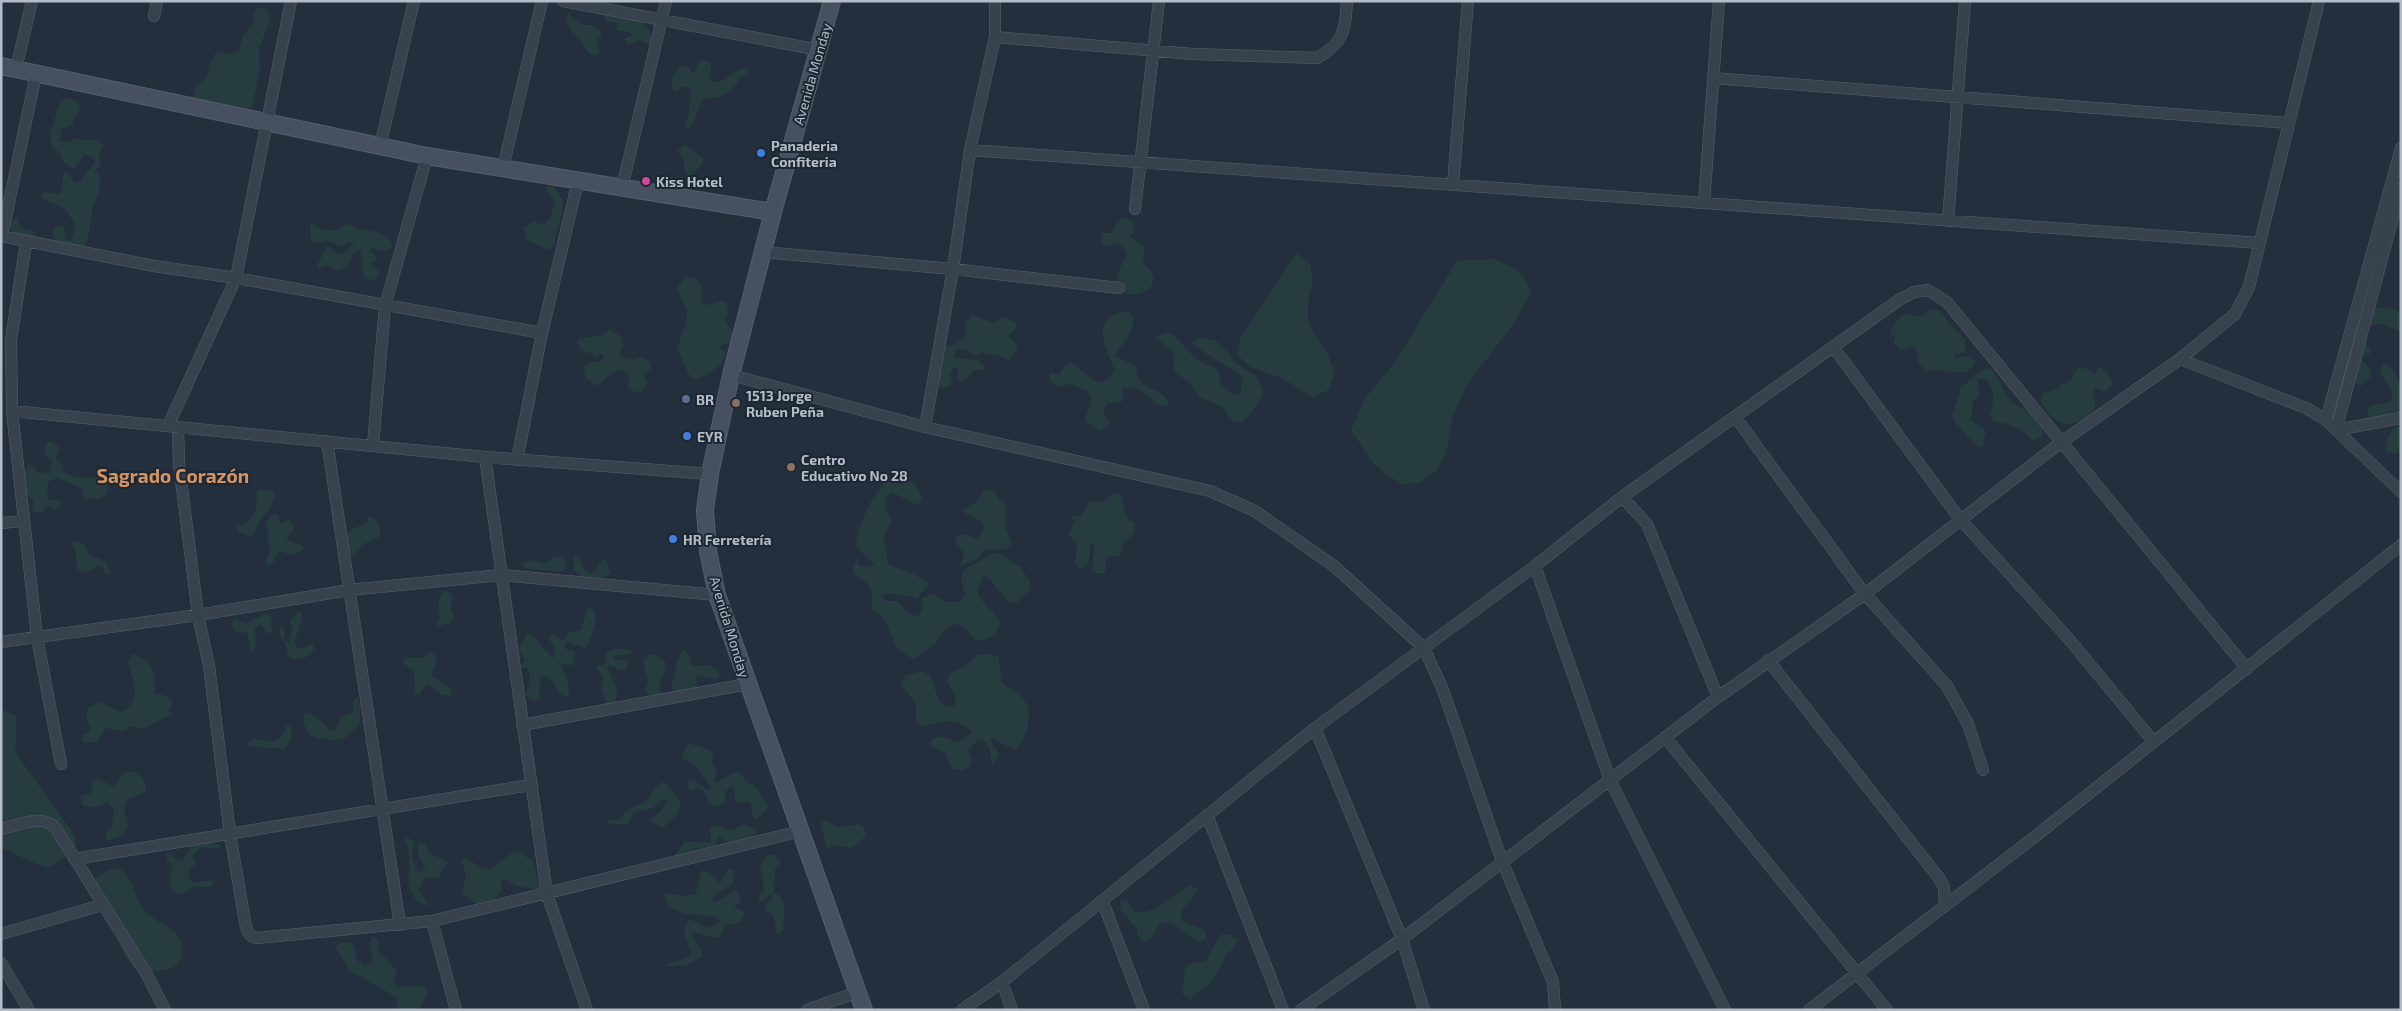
<svg xmlns="http://www.w3.org/2000/svg" width="2402" height="1011" font-family="'Exo 2',sans-serif">
<style>
.green{fill:#263c3f}
.lines{fill:none;stroke-linecap:round;stroke-linejoin:round}
.street-casing{stroke:#565f6c;stroke-width:12}
.secondary-casing{stroke:#565f6c;stroke-width:18}
.street{stroke:#38414e;stroke-width:11}
.secondary{stroke:#465061;stroke-width:16}
.shop-dot{fill:#3f7fe0;stroke:#1d2633;stroke-width:2}
.hotel-dot{fill:#d1479c;stroke:#1d2633;stroke-width:2}
.service-dot{fill:#5c6f8a;stroke:#1d2633;stroke-width:2}
.education-dot{fill:#8d6e63;stroke:#1d2633;stroke-width:2}
.labels{text-anchor:middle;dominant-baseline:central;stroke-width:4;stroke-linejoin:round;paint-order:stroke}
.street-label{font-size:14px;fill:#b4bcc9;stroke:#1d2633}
.poi-label{font-size:14px;font-weight:bold;fill:#b4bcc9;stroke:#1d2633;text-anchor:start}
.district-label{font-size:19px;font-weight:bold;fill:#d59563;stroke:#1d2633}
</style>
<rect width="100%" height="100%" fill="#242f3e"/>
<path class="green" d="M 260,7 L 268,10 L 270,20 L 259,49 L 260,69 L 252,107 L 243,110 L 192,99 L 196,86 C 215,76 205,63 217,52 L 230,54 L 239,52 L 243,35 L 255,21 L 253,12 Z
M 568,13 L 581,25 L 594,25 L 601,32 L 601,36 L 597,38 L 600,51 L 597,55 C 586,55 587,47 580,40 C 574,34 563,23 568,13 Z
M 603,14 C 631,18 646,14 655,45 L 638,40 L 630,44 L 626,43 L 625,38 L 634,35 L 626,31 L 618,31 L 617,23 L 607,22 Z
M 702,60 L 711,63 L 710,80 C 725,87 731,71 744,68 L 748,70 L 749,74 L 740,77 C 734,93 720,99 703,99 L 691,127 L 687,127 L 685,123 L 689,114 L 691,88 L 683,86 L 676,92 L 672,89 C 670,81 674,73 679,67 L 687,66 L 692,73 L 696,71 L 698,63 Z
M 68,98 L 77,101 L 80,109 L 73,120 L 73,125 L 61,129 L 60,141 C 67,144 69,140 76,139 C 83,139 89,141 97,140 L 103,145 L 99,153 L 100,166 L 94,172 L 98,173 C 104,188 94,199 92,213 C 90,225 89,236 85,248 L 57,247 L 52,230 L 55,227 L 64,226 L 66,239 L 70,241 L 73,237 L 75,224 L 65,209 L 41,198 L 43,193 C 50,191 54,195 61,193 L 63,174 L 67,172 L 75,183 L 80,182 L 95,162 L 94,157 L 85,155 C 80,158 80,164 74,168 C 66,166 61,161 60,152 L 53,149 L 50,135 L 58,107 L 60,102 Z
M 685,145 L 703,158 L 703,163 L 690,176 L 686,176 L 683,158 L 677,151 Z
M 553,186 C 556,190 560,195 562,200 C 567,213 553,230 555,245 L 548,250 L 526,240 L 524,227 L 534,222 L 543,224 L 550,220 L 555,202 L 544,187 Z
M 20,216 L 18,221 L 22,228 L 32,230 L 38,237 L 52,239 L 52,243 L 13,235 L 8,223 Z
M 1123,218 L 1132,221 L 1135,230 L 1129,236 L 1144,246 L 1143,263 L 1150,270 L 1154,279 L 1151,287 C 1140,295 1130,297 1118,290 C 1115,271 1121,269 1127,253 L 1122,246 L 1114,244 L 1106,248 L 1101,241 L 1102,233 L 1112,233 L 1116,224 Z
M 313,222 L 317,228 L 335,231 L 347,224 C 351,225 354,227 358,228 C 373,233 386,229 393,246 C 387,253 381,250 373,248 L 369,250 L 378,260 L 370,263 L 379,271 L 377,279 L 368,280 L 364,277 L 360,249 L 356,250 C 347,261 356,262 339,271 L 326,265 L 322,266 L 320,270 L 317,266 L 327,245 L 337,253 L 341,254 L 352,246 L 354,242 L 349,242 L 341,247 L 329,241 L 316,243 L 311,240 L 310,226 Z
M 1296,253 L 1310,264 L 1313,282 L 1308,302 L 1308,323 L 1328,355 L 1335,373 L 1329,390 L 1312,397 L 1282,378 L 1250,367 L 1237,355 L 1241,337 Z
M 1495,259 C 1516,269 1523,270 1531,293 L 1514,323 L 1467,385 L 1452,418 L 1446,454 L 1437,470 L 1419,483 L 1402,484 L 1387,475 L 1372,462 L 1351,430 L 1366,397 L 1393,365 L 1457,261 Z
M 685,277 C 706,275 699,292 703,304 L 708,305 L 723,301 L 727,303 L 728,312 L 725,320 L 734,334 L 730,342 L 718,347 L 725,352 C 725,366 708,374 696,379 L 689,375 L 677,348 L 685,326 L 687,312 L 677,288 Z
M 2389,307 L 2401,313 L 2401,331 L 2380,324 L 2367,326 L 2366,344 L 2372,351 L 2369,354 L 2360,357 L 2371,371 L 2371,376 L 2361,386 L 2354,382 L 2370,308 Z
M 1932,308 L 1941,311 L 1951,326 L 1965,339 L 1965,352 L 1955,354 L 1954,358 L 1968,356 L 1976,362 L 1967,372 L 1950,372 L 1941,370 L 1927,371 L 1918,362 L 1916,349 L 1912,346 L 1900,350 L 1893,343 L 1895,335 L 1889,339 L 1893,325 L 1903,314 L 1921,317 Z
M 1127,311 L 1134,317 C 1132,334 1124,343 1114,355 L 1136,367 C 1138,393 1160,385 1170,404 L 1160,406 L 1139,390 L 1123,387 L 1123,398 L 1121,402 L 1108,403 L 1103,411 L 1110,423 L 1100,431 L 1085,421 L 1091,398 L 1087,390 L 1070,384 L 1057,387 L 1050,381 L 1050,373 L 1059,375 L 1064,367 L 1072,363 C 1085,372 1085,377 1101,383 L 1109,379 L 1115,370 C 1105,349 1089,315 1127,311 Z
M 973,315 L 993,323 L 1003,317 L 1015,322 L 1017,326 L 1008,336 L 1017,345 L 1017,350 L 1011,359 L 1006,360 L 999,355 L 985,355 L 984,351 L 976,355 L 964,349 L 955,349 L 955,358 L 977,360 L 984,366 L 983,370 L 974,370 L 969,377 L 961,381 L 957,378 L 958,370 L 954,367 L 950,375 L 952,384 L 948,387 L 939,388 L 938,384 L 944,350 C 949,343 962,345 965,335 C 967,331 965,326 966,322 Z
M 610,329 L 621,337 L 623,346 L 619,355 C 628,360 631,361 640,357 L 649,361 L 651,369 L 644,375 L 647,383 L 643,391 L 634,392 L 627,386 L 630,378 L 625,371 C 610,368 607,380 597,386 L 586,378 L 584,369 C 589,359 595,364 603,359 L 603,354 L 599,354 L 596,357 L 589,352 L 585,353 L 577,343 L 579,339 L 602,335 Z
M 1168,332 L 1176,337 L 1195,358 L 1219,371 C 1219,386 1225,393 1240,395 L 1243,377 L 1190,343 L 1198,338 L 1216,341 L 1230,354 L 1234,362 L 1256,376 L 1260,384 L 1263,392 L 1260,401 L 1243,422 L 1235,422 L 1228,416 L 1224,408 L 1199,397 L 1189,382 L 1175,372 L 1173,363 L 1175,354 L 1155,336 Z
M 2384,363 C 2402,372 2401,393 2401,414 L 2371,419 L 2367,411 L 2371,405 L 2389,403 L 2393,395 L 2380,371 Z
M 2100,366 L 2107,372 L 2113,383 L 2107,391 L 2102,392 L 2095,387 C 2092,395 2096,401 2095,408 C 2093,416 2074,423 2067,425 L 2051,417 L 2040,402 L 2043,394 L 2058,389 L 2060,385 L 2069,382 L 2078,367 L 2087,369 L 2094,374 Z
M 1989,368 C 2000,376 2000,387 2007,397 C 2021,415 2046,406 2042,437 L 2033,440 C 2020,427 2012,424 1994,422 L 1990,414 C 1996,402 1994,390 1987,379 L 1978,379 L 1979,396 L 1973,401 L 1971,420 L 1986,431 L 1982,448 C 1972,444 1958,426 1952,416 L 1961,389 L 1959,387 C 1972,382 1977,371 1989,368 Z
M 2394,427 L 2401,427 L 2401,451 L 2395,454 L 2387,452 L 2385,443 Z
M 48,442 L 53,443 L 60,448 L 56,459 L 63,464 L 62,469 C 70,482 91,474 103,480 L 109,486 L 106,495 L 98,499 L 90,497 L 87,501 L 84,497 L 82,488 L 57,478 L 48,482 L 47,496 L 49,500 L 59,500 L 62,503 L 55,509 L 47,506 L 42,513 L 34,512 L 32,508 L 34,500 L 26,495 L 23,477 L 28,464 L 36,468 L 36,472 L 49,473 L 52,461 L 45,455 L 44,450 Z
M 888,478 L 896,478 L 915,483 L 923,500 L 916,505 L 892,492 L 885,498 L 885,507 L 892,523 L 887,529 L 884,537 L 888,564 L 914,574 L 929,584 L 917,598 L 889,593 L 880,596 L 887,601 L 897,601 L 909,613 L 918,617 L 922,609 L 922,598 L 931,594 L 947,602 L 958,602 L 965,596 L 961,578 L 964,569 L 997,552 L 1020,567 L 1030,581 L 1029,590 L 1016,603 L 1007,601 L 990,579 L 983,575 L 977,592 C 982,604 993,611 1000,622 C 998,636 989,641 975,640 L 963,626 L 954,624 L 946,629 L 935,644 L 913,659 L 898,649 L 892,638 L 886,620 L 872,610 C 870,586 877,590 854,574 L 854,565 L 859,556 L 858,564 L 866,567 L 875,565 L 856,546 C 859,521 871,497 888,478 Z
M 261,489 L 274,492 L 275,497 C 272,505 268,511 262,518 C 254,527 258,544 237,531 L 237,525 C 257,523 256,507 257,492 Z
M 985,490 L 994,491 L 999,499 L 1006,504 L 1005,526 L 1012,543 L 1006,549 L 984,550 L 976,560 L 960,567 L 964,554 L 956,542 L 956,537 L 964,534 L 978,539 L 984,527 L 982,522 L 961,511 L 976,502 Z
M 1113,493 L 1121,495 L 1127,518 L 1135,523 C 1135,532 1131,539 1123,543 L 1120,556 L 1110,555 L 1106,559 L 1105,573 L 1096,573 L 1092,570 L 1094,544 L 1090,545 C 1091,555 1090,566 1079,569 L 1075,562 L 1077,543 L 1068,535 L 1075,521 L 1071,517 L 1081,516 L 1090,501 L 1103,502 Z
M 275,513 L 279,516 L 278,520 L 281,523 L 289,520 L 294,528 L 286,539 L 303,546 L 303,550 L 292,555 L 279,551 L 273,563 L 270,565 L 266,563 L 270,550 L 267,538 L 268,525 L 265,524 L 271,515 Z
M 369,516 C 379,519 382,527 379,537 L 362,545 L 355,556 C 344,554 344,538 350,531 C 353,527 361,527 366,524 Z
M 75,541 L 83,544 L 90,556 L 106,561 L 111,574 L 106,575 L 102,567 L 98,566 L 85,573 L 77,569 L 76,551 L 72,544 Z
M 556,556 L 564,559 L 566,568 L 564,572 L 528,569 L 520,564 L 531,560 L 544,564 Z
M 574,556 L 579,557 L 581,560 C 581,566 585,571 590,573 L 595,571 L 602,560 L 606,561 L 611,573 L 599,579 L 581,577 L 574,570 Z
M 445,591 L 452,594 L 451,610 L 454,617 L 450,623 L 439,626 L 436,624 L 440,619 L 438,604 L 442,592 Z
M 588,608 L 594,609 C 599,620 591,638 585,648 L 567,642 L 564,645 L 566,649 L 575,652 L 574,665 L 561,664 L 568,682 L 569,696 L 564,696 C 555,689 556,682 545,676 L 540,678 L 539,697 L 536,700 L 531,700 L 525,694 C 530,686 532,676 527,668 L 522,668 L 522,664 L 525,661 L 519,649 L 527,633 C 539,636 543,652 554,658 L 555,649 L 548,637 L 552,635 L 564,640 L 569,632 L 581,630 Z
M 302,612 C 302,619 297,636 294,642 L 299,649 L 313,644 L 314,649 C 308,659 298,662 288,656 C 287,654 287,651 287,648 C 285,639 276,635 281,625 L 284,629 L 285,641 L 289,643 L 292,630 L 290,620 L 297,613 Z
M 267,613 L 271,615 L 272,632 L 268,634 L 260,624 C 248,631 261,642 253,652 L 250,649 L 247,632 L 239,633 L 234,631 L 232,623 L 234,619 L 246,624 Z
M 620,648 L 629,650 L 632,654 L 614,656 L 615,660 L 628,661 L 627,670 L 618,670 L 610,665 L 607,668 L 617,688 L 616,702 L 607,704 L 602,690 L 604,677 L 595,666 L 604,665 L 607,652 Z
M 431,651 L 437,658 L 431,676 L 451,688 L 451,696 L 442,695 L 428,684 L 424,686 L 420,694 L 415,694 L 414,670 L 402,663 L 406,658 L 424,658 Z
M 682,651 L 686,651 L 689,654 L 690,663 L 693,666 L 711,665 L 718,671 L 719,675 L 717,679 L 699,676 L 696,678 L 698,691 L 675,695 L 671,686 C 676,675 676,658 682,651 Z
M 132,654 C 152,659 157,674 154,693 C 162,696 170,694 173,704 L 169,710 L 172,714 L 144,729 L 131,726 L 124,731 L 106,728 L 97,742 L 85,743 L 82,740 L 83,735 L 91,730 L 86,718 L 88,708 L 100,702 L 121,712 C 143,702 133,680 128,663 Z
M 654,654 L 666,663 C 667,673 658,681 659,691 L 663,694 L 651,697 L 645,691 L 648,682 L 643,662 L 649,655 Z
M 988,654 L 998,656 L 1002,683 C 1008,688 1020,693 1024,700 C 1034,714 1027,740 1015,750 L 991,738 L 993,746 L 999,753 L 993,766 C 989,757 993,741 978,740 L 968,750 L 972,758 L 970,767 L 961,770 L 952,769 L 946,753 L 929,746 L 933,739 L 941,736 L 958,743 L 973,732 C 958,717 942,722 923,726 L 916,721 L 916,704 L 900,683 L 905,676 L 921,671 L 930,675 L 939,701 L 946,707 L 954,706 L 956,697 L 947,681 L 950,673 L 966,666 L 978,655 Z
M 357,698 L 361,706 L 359,725 L 345,738 L 336,740 L 318,738 L 309,734 L 303,722 L 305,713 C 317,713 323,725 331,731 L 336,731 L 340,717 L 353,713 L 354,700 Z
M 1,709 L 17,716 L 15,752 L 75,836 L 75,853 L 46,868 L 1,848 Z
M 286,726 L 290,726 C 294,735 290,743 284,749 L 247,746 L 248,742 L 253,739 C 269,738 279,750 286,726 Z
M 689,743 L 711,751 L 714,754 L 711,762 L 716,770 L 715,783 L 736,772 L 741,773 L 746,781 L 758,788 L 761,797 L 769,806 L 757,819 L 753,817 L 751,804 L 747,801 L 738,803 L 735,800 L 735,790 L 731,787 L 725,792 L 725,802 L 717,807 L 709,804 L 704,791 L 699,788 L 691,791 L 687,787 L 688,781 L 693,779 L 707,790 L 711,787 L 698,769 L 683,758 L 683,752 Z
M 132,771 C 143,776 146,780 146,792 L 127,799 L 124,808 L 128,826 L 124,834 L 106,841 L 106,832 L 112,826 L 114,808 L 107,802 C 98,808 92,809 82,805 L 81,796 L 92,793 L 91,784 L 98,779 L 114,787 L 124,773 Z
M 663,782 C 670,785 673,795 681,801 L 677,815 L 663,828 L 651,822 L 652,818 L 660,812 L 667,801 L 664,798 L 653,808 L 634,813 L 627,825 C 620,824 610,825 604,821 L 619,820 L 627,810 L 646,802 L 656,787 Z
M 825,820 L 838,827 L 860,824 L 864,827 L 866,836 L 852,848 L 833,845 L 829,848 L 826,845 C 825,839 821,828 821,823 Z
M 743,824 L 756,829 L 755,834 L 743,842 L 729,844 L 719,836 L 715,849 L 693,848 L 687,855 L 674,857 L 685,841 L 703,843 L 711,842 L 710,828 L 719,826 L 731,831 Z
M 407,837 L 414,842 L 412,856 L 418,873 L 426,869 L 417,853 L 419,843 L 424,843 L 431,855 L 444,859 L 447,863 L 440,874 L 441,878 L 424,877 L 419,890 L 429,907 L 417,901 C 400,879 416,860 405,840 Z
M 213,842 L 222,846 L 216,849 L 202,847 L 192,856 L 196,864 L 189,870 L 188,877 L 194,883 L 212,880 L 213,884 L 209,887 L 194,887 L 183,894 L 174,892 L 169,884 L 171,870 L 174,867 L 167,861 L 167,852 L 178,861 L 182,861 L 191,846 Z
M 517,851 L 533,861 L 536,874 L 542,886 L 540,890 L 517,886 L 505,879 L 501,880 L 501,893 L 491,902 L 477,904 L 462,893 L 466,875 L 461,859 C 474,858 476,870 491,869 L 509,855 Z
M 769,855 L 774,855 L 781,861 L 774,871 C 777,879 772,885 774,892 C 791,902 781,914 784,930 L 777,934 L 774,916 L 767,911 L 765,907 L 773,896 L 770,894 L 764,900 L 759,901 L 759,896 L 764,892 C 765,879 753,863 769,855 Z
M 119,868 C 136,880 132,896 144,910 C 158,927 186,926 181,957 C 180,963 175,968 169,969 C 159,971 143,973 135,968 C 117,956 115,907 88,895 C 95,876 99,872 119,868 Z
M 730,868 L 734,871 C 736,893 720,886 712,899 L 715,903 L 734,891 L 738,893 L 741,902 L 733,907 L 745,912 L 741,922 L 726,925 L 719,937 L 710,937 L 693,932 C 692,942 703,947 702,957 L 686,965 L 662,966 L 687,958 L 691,954 L 684,932 L 688,919 C 705,923 701,934 721,922 L 715,916 C 698,914 666,918 665,893 L 683,896 L 696,894 L 700,873 L 703,870 L 711,874 L 720,883 Z
M 1191,886 L 1199,890 L 1181,911 L 1181,920 L 1205,931 L 1207,939 L 1198,942 C 1185,934 1177,922 1160,923 L 1151,939 L 1143,942 L 1137,935 L 1138,930 L 1120,909 L 1121,899 L 1129,903 L 1133,911 C 1158,918 1169,893 1191,886 Z
M 1229,934 L 1237,940 L 1234,948 L 1226,955 L 1212,982 L 1196,993 L 1190,1000 L 1182,993 C 1185,983 1183,975 1186,965 L 1206,961 L 1220,935 Z
M 374,936 L 379,943 L 378,952 L 385,957 L 397,971 L 393,979 L 397,987 L 424,986 L 428,994 L 418,1010 L 396,1010 L 398,998 L 350,971 L 335,946 L 344,942 L 353,943 L 358,961 L 365,966 L 373,961 L 369,944 Z"/>
<g class="lines">
<defs>
<path id="street" d="M 563,1 L 819,50
M 154,16 L 157,1
M 995,37 L 1192,54 L 1317,58 C 1344,43 1345,31 1347,1
M 16,69 L 32,1
M 1713,78 L 2288,123
M 380,146 L 414,1
M 970,150 L 2260,243
M 503,168 L 542,1
M 1453,185 L 1468,1
M 622,188 L 666,1
M 2401,188 L 2336,430 L 2401,418
M 1704,203 L 1719,1
M 1135,209 L 1159,1
M 1948,221 L 1965,1
M 1,236 L 154,266 L 236,278 L 542,333
M 2,236 L 36,74
M 26,242 L 11,340 L 12,411 L 37,637 L 61,764
M 763,252 L 953,269 L 1119,288
M 1834,348 L 1960,519 L 2068,638 L 2153,741
M 2180,359 L 2306,408 L 2326,420 L 2401,492
M 731,375 L 925,427 L 1210,491 L 1255,511 L 1334,566 L 1424,648 L 1443,690 L 1502,861 L 1553,982 L 1555,1010
M 12,411 L 485,457 L 710,474
M 1736,418 L 1865,594 L 1947,686 L 1968,724 L 1983,770
M 2326,420 L 2401,148
M 168,426 L 236,278 L 291,1
M 178,427 L 179,464 L 198,615 L 209,666 L 230,834 L 245,922 C 247,931 248,936 257,938 L 432,921 L 801,831
M 925,427 L 953,269 L 970,150 L 995,37 L 995,1
M 327,441 L 400,925
M 373,445 L 385,306 L 427,156
M 485,457 L 547,894 L 587,1010
M 517,460 L 542,333 L 578,181
M 1622,497 L 1647,524 L 1718,697
M 1,523 L 23,521
M 1535,566 L 1610,780 L 1725,1010
M 1,642 L 198,615 L 349,590 L 501,575 L 717,595
M 1768,660 L 1939,878 L 1944,887 L 1945,906
M 522,725 L 748,684
M 1315,728 L 1402,939 L 1424,1010
M 1665,737 L 1887,1010
M 1207,815 L 1283,1010
M 1,829 C 19,825 40,814 55,827 L 146,973 L 165,1010
M 74,859 L 530,785
M 1102,900 L 1144,1010
M 432,921 L 456,1010
M 1,934 L 102,905
M 1,963 L 29,1010
M 1002,982 L 1012,1010
M 807,1010 L 858,992
M 962,1010 L 1002,982 L 1315,728 L 1535,566 L 1622,497 L 1899,300 L 1914,292 L 1928,290 L 1947,302 L 2247,669
M 1301,1010 L 1402,939 L 1718,697 L 1865,594 L 2060,443 L 2180,359 L 2235,314 L 2249,287 L 2319,1
M 1809,1010 L 2032,839 L 2401,545"/>
<path id="secondary" d="M 832,1 L 773,212 L 731,375 L 710,474 L 705,510 L 708,551 L 717,595 L 864,1010
M 1,66 L 427,156 L 773,212"/>
</defs>
<use href="#street" class="street-casing"/>
<use href="#secondary" class="secondary-casing"/>
<use href="#street" class="street"/>
<use href="#secondary" class="secondary"/>
</g>
<g class="shop-dot">
<circle cx="761" cy="153" r="5"/>
<circle cx="687" cy="436" r="5"/>
<circle cx="673" cy="539" r="5"/>
</g>
<circle class="hotel-dot" cx="646" cy="181" r="5"/>
<circle class="service-dot" cx="686" cy="399" r="5"/>
<g class="education-dot">
<circle cx="736" cy="403" r="5"/>
<circle cx="791" cy="467" r="5"/>
</g>
<g class="labels">
<g class="street-label">
<text transform="translate(812 74) rotate(-74)">Avenida Monday</text>
<text transform="translate(730 627) rotate(73)">Avenida Monday</text>
</g>
<g class="poi-label">
<text x="771" y="145">Panaderia<tspan x="771" dy="16">Confiteria</tspan></text>
<text x="656" y="181">Kiss Hotel</text>
<text x="746" y="395">1513 Jorge<tspan x="746" dy="16">Ruben Peña</tspan></text>
<text x="696" y="399">BR</text>
<text x="697" y="436">EYR</text>
<text x="801" y="459">Centro<tspan x="801" dy="16">Educativo No 28</tspan></text>
<text x="683" y="539">HR Ferretería</text>
</g>
<g class="district-label">
<text x="173" y="475">Sagrado Corazón</text>
</g>
</g>
<rect width="2402" height="1011" fill="none" stroke="#b4bcc9" stroke-width="5"/>
</svg>
